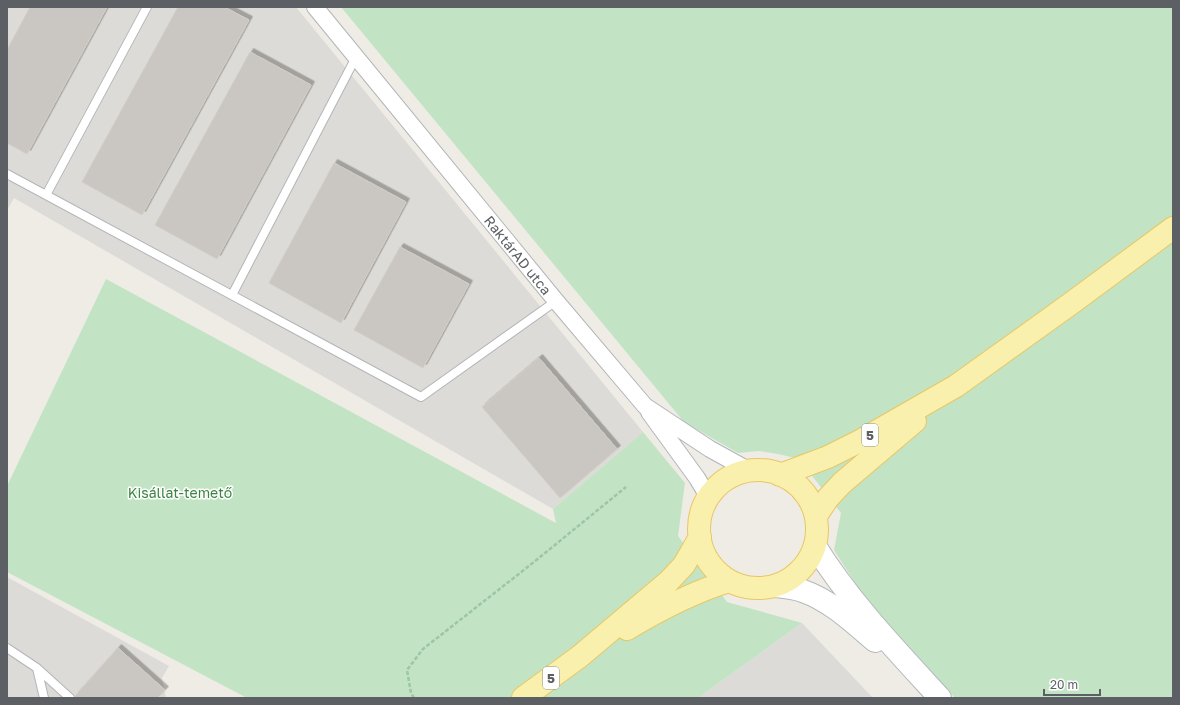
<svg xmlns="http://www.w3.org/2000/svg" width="1180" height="705" font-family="'Golos Text',sans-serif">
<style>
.industrial{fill:#dddbd7}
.green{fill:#c3e4c4}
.building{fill:#cac7c2;stroke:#d2cec3;filter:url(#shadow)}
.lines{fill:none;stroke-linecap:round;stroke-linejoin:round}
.service-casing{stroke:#b2b5b9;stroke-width:10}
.minor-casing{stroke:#b2b5b9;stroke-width:18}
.secondary-casing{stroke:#b3b7bb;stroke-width:24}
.primary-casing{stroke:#e8c763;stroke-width:24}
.path{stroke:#9cc5a9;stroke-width:2.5;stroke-dasharray:4 2;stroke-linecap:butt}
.service{stroke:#fff;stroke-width:8}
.minor{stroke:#fff;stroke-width:16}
.secondary{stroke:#fff;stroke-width:22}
.primary{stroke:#faf0ae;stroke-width:22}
.labels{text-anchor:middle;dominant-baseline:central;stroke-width:3;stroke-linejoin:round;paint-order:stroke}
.shield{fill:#fff;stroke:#8d9092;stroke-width:1}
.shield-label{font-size:13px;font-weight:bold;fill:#5c6064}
.street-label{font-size:14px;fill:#5c6064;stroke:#fff}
.park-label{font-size:14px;fill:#3b8441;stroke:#fff}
</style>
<defs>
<filter id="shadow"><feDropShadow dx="3.5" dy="-3.5" stdDeviation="0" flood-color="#0004"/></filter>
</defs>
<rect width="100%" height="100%" fill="#eeece5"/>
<path class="industrial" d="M 7,7 L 296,7 L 643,432 L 553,509 L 14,198 L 7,210 Z
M 7,577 L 169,666 L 162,678 L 166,698 L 7,698 Z
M 802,623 L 873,698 L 698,698 Z"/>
<path class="green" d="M 341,7 L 1173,7 L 1173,698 L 955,698 L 868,603 L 834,550 L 841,513 L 799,459 L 778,454 L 759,451 L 738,453 L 684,422 Z
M 106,279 L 556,523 L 553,509 L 643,432 L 685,483 L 678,536 L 727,602 L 802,623 L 698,698 L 247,698 L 7,572 L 7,486 Z"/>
<path class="building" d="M 30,7 L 107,7 L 27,154 L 7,143 L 7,50 Z
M 178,7 L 224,7 L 249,20 L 142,215 L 82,182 Z
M 250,52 L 311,85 L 217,259 L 155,225 Z
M 334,163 L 406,202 L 341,323 L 269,283 Z
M 400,247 L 469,284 L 423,368 L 354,330 Z
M 539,358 L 617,449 L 560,498 L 482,407 Z
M 118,648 L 165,690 L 157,698 L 77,698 L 75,696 Z"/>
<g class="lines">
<defs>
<path id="service" d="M 7,174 L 421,397 L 556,301
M 46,195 L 147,7
M 232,295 L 356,57
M 7,648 L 37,668 L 44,698
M 38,669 L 70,698"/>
<path id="minor" d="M 315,7 L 556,301 L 645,406 L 710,449 L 750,471
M 649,412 L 697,478 L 709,498"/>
<path id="secondary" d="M 815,546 C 850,602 896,650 940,698
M 775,586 C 784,587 794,588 803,591 C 831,601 853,622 875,641"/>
<path id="primary" d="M699 529a59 59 0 1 1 118 0a59 59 0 1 1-118 0Z
M 780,475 L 828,457 L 860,441 L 956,386 L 1073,302 L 1173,228
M 816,516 L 828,498 L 842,483 L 915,421
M 627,629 C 659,610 694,591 730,581
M 523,698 L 579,657 L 668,582 L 684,565 L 700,537"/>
</defs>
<use href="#service" class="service-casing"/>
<use href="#minor" class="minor-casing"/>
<use href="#secondary" class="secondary-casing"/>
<use href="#primary" class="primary-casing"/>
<path class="path" d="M 414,698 L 411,693 L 407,670 L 423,649 L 534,562 L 626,487"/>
<use href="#service" class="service"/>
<use href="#minor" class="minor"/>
<use href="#secondary" class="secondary"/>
<use href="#primary" class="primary"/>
</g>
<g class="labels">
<g class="shield">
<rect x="862" y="424" width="16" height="22" rx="3"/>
<rect x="543" y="667" width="16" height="22" rx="3"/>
</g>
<g class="shield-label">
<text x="870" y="435">5</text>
<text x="551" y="678">5</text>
</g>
<g class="street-label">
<text transform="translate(518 255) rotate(51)">RaktárAD utca</text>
</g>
<g class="park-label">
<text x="180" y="492">Kisállat-temető</text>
</g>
</g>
<rect width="1180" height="705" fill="none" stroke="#5c6064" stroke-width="16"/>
<path d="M1044 689v6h56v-6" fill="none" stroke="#5c6064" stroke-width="2"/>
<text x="1050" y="689" font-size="12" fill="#5c6064" stroke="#ffffff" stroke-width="3" paint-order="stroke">20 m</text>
</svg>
